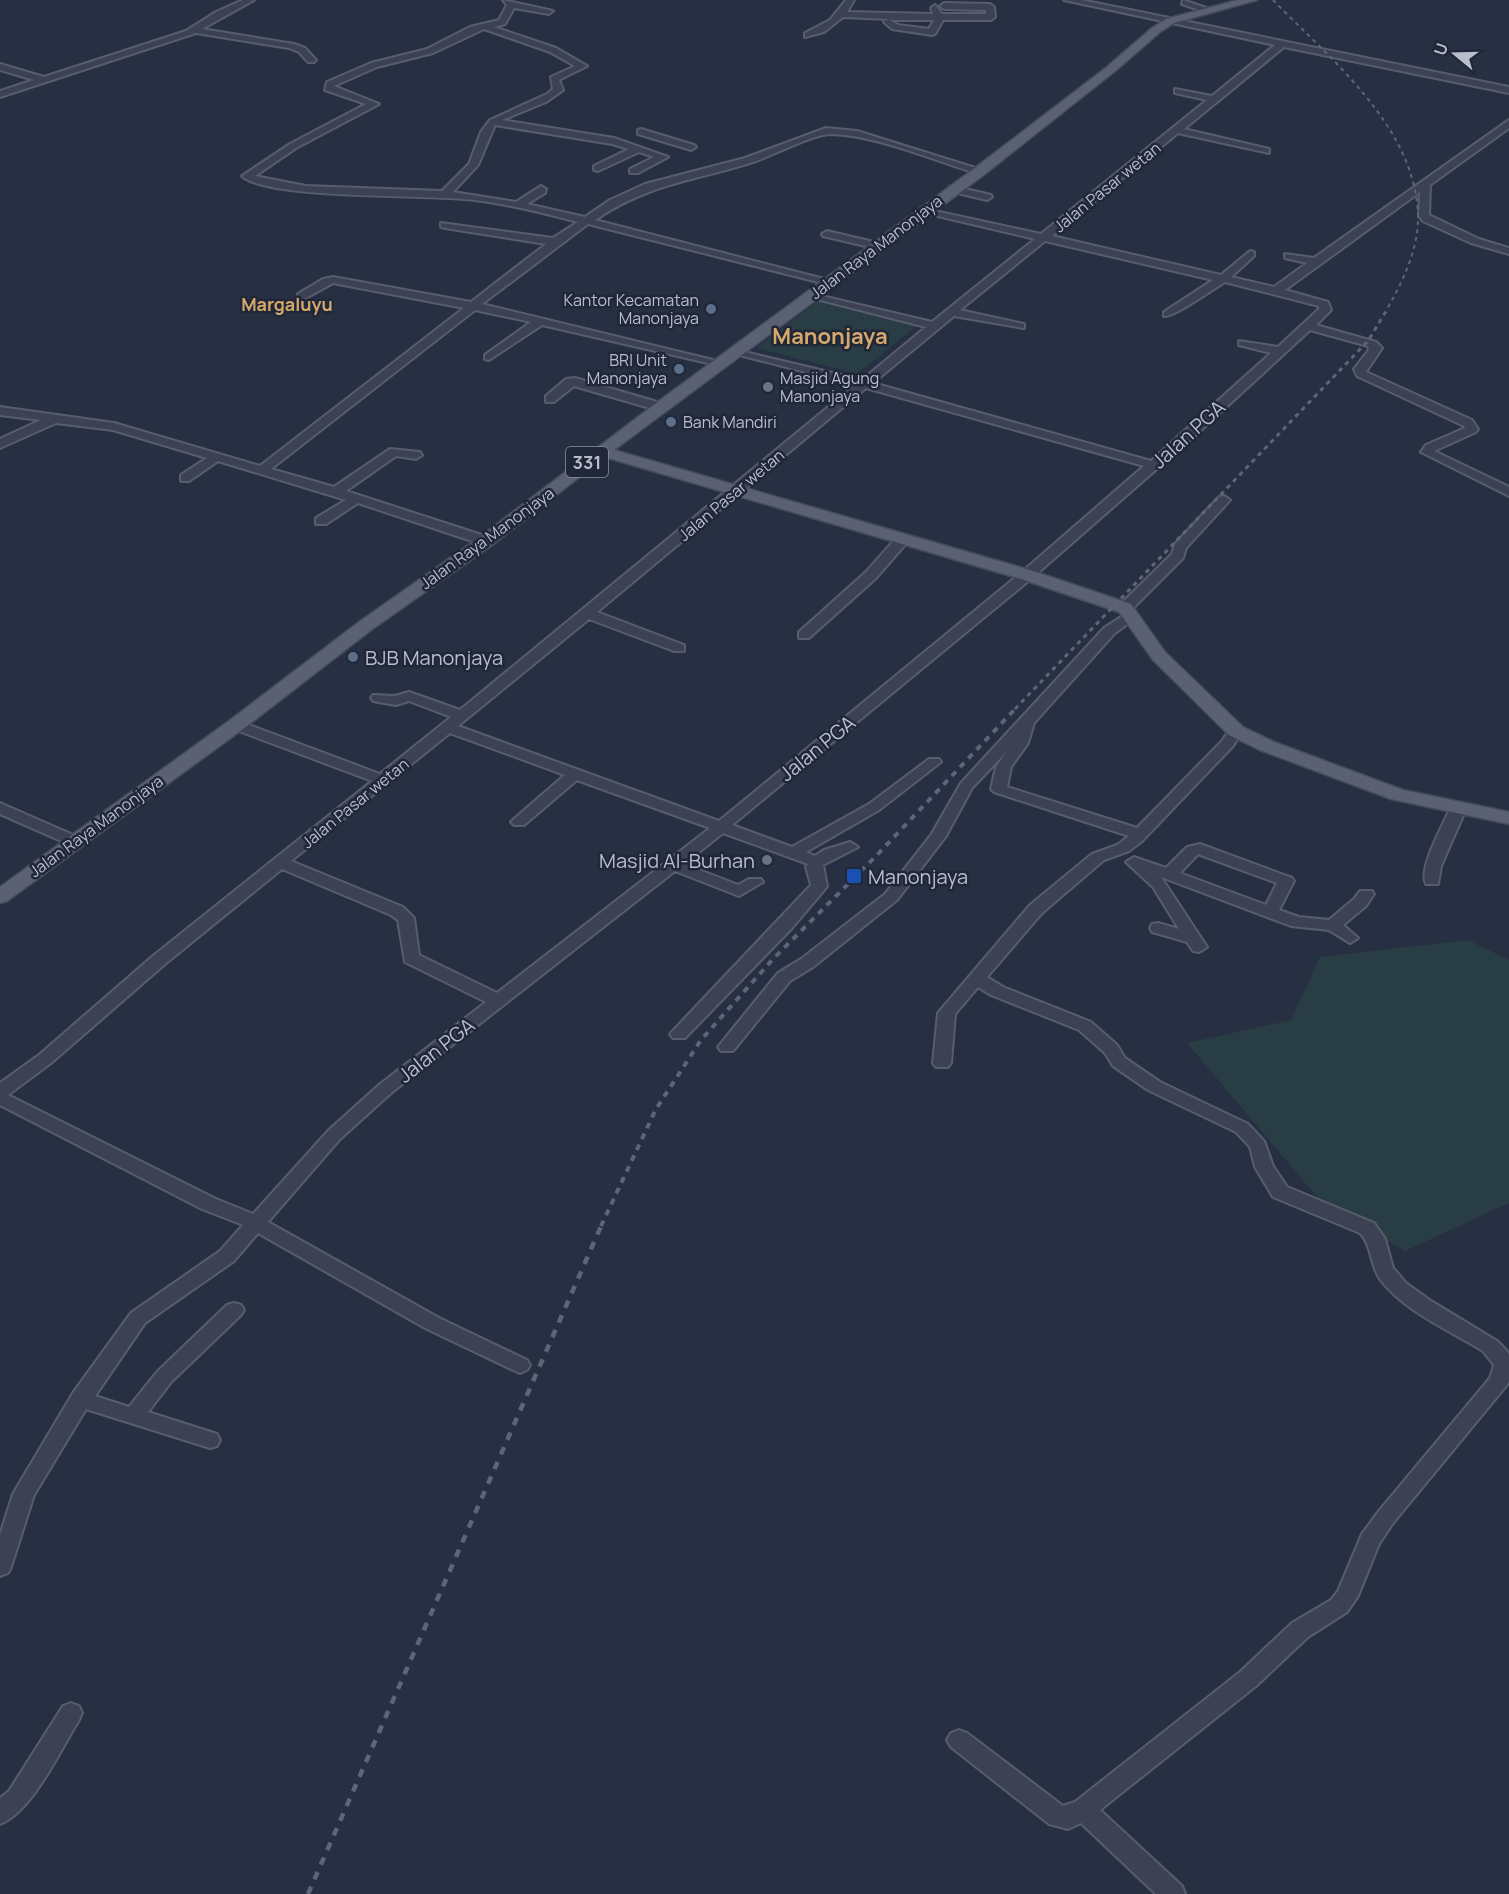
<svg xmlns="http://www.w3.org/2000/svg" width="1509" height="1894" font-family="Manrope,sans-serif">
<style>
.green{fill:#293d44}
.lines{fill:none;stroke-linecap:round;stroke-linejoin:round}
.minor-casing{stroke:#575d6d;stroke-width:4}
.major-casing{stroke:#454b5c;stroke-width:3}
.minor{fill:#3c4253;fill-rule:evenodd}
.major{fill:#5a6172;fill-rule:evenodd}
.rail-far3{stroke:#5e6579;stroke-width:2;stroke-dasharray:4 4;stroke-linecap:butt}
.rail-far2{stroke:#5e6579;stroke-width:3;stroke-dasharray:4.5 4.5;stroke-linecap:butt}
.rail-far1{stroke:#5e6579;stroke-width:4;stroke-dasharray:6 6;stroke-linecap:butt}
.rail{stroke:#5e6579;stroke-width:4.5;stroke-dasharray:8 8;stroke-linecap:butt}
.service-dot{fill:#5c6f8a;stroke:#202738;stroke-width:2}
.worship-dot{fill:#6b7280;stroke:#202738;stroke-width:2}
.transit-dot{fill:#1a4fb4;stroke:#202738;stroke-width:2}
.labels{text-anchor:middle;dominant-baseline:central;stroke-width:5;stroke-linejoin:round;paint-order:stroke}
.far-street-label{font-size:16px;fill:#b9becc;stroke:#202738}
.far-poi-label{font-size:16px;fill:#b9becc;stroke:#202738;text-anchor:end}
.far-quarter-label{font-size:18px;font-weight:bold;fill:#d6a96b;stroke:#202738}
.shield{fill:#202738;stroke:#8b91a0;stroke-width:1.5}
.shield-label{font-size:18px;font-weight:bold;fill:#b9becc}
.street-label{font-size:20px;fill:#b9becc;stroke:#202738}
.poi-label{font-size:20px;fill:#b9becc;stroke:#202738;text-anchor:start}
.far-district-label{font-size:22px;font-weight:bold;fill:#d6a96b;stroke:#202738}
</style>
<rect width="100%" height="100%" fill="#272f43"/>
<path class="green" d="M 819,300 L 918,325 L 857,374 L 756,348 Z
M 1468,940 L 1509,960 L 1509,1203 L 1405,1251 L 1322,1203 L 1187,1043 L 1291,1020 L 1320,957 Z"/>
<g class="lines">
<defs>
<path id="minor" d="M 243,0 L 254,0 L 202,29 L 294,44 L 305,48 L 316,60 L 314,62 L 308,62 L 299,52 L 289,48 L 196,33 L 0,97 L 0,91 L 34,80 L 0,70 L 0,64 L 44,77 L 186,31 L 216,12 Z
M 503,0 L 553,11 L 549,14 L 514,8 L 505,24 L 494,27 L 556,48 L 587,66 L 559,80 L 563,90 L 546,102 L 502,120 L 614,138 L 668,157 L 638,173 L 630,173 L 630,169 L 654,157 L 639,152 L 598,171 L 594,170 L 594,166 L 629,149 L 612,144 L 495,125 L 478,165 L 453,192 L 516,202 L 541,186 L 546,189 L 545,193 L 527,204 L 585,217 L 610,200 L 645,184 L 745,158 L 826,128 L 857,131 L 985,171 L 976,173 C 933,160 875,135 831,134 C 813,134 772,156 753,162 C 694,181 649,183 595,220 L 836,282 L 830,285 L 588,224 L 482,304 L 721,362 L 721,366 L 542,325 L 489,360 L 485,359 L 485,355 L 531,322 L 475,310 L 271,469 L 334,487 L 390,449 L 420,452 L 422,455 L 416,459 L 396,456 L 346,491 L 491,538 L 491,544 L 481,544 L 358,503 L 326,524 L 316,524 L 316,518 L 346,500 L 218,461 L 189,481 L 181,481 L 181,475 L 207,458 L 113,430 L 56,423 L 0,448 L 0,439 L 41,420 L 0,415 L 0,407 L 114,423 L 260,466 L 464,308 L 333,283 L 306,298 L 298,298 L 298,294 L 323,279 L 333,277 L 471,302 L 546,244 L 445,228 L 441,227 L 441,223 L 553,238 L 578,222 C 544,213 509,204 474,200 C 429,194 269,200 242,176 L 290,144 L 366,104 L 325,90 L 327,82 L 371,63 L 427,49 L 470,27 L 499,20 L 507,5 ZM 484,29 L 550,52 L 575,66 L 551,77 L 553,89 L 547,94 L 490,120 L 481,132 L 469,164 L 442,191 L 306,186 L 255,176 L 296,148 L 379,104 L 334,86 L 377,67 L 433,53 Z
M 846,0 L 854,0 L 847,12 L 933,14 L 931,8 L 935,5 L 942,14 L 986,14 L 986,10 L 944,9 L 940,6 L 944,3 L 990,4 L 994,7 L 995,17 L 991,20 L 943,20 L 935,34 L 932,35 L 892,29 L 884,22 L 888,19 L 843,17 L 824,32 L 805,37 L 805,33 L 830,20 ZM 888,19 L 892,20 L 934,20 L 929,29 L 898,25 Z
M 1064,0 L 1081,0 L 1509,87 L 1509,93 L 1284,47 L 1184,129 L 1269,149 L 1269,153 L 1178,133 L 1052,236 L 1221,275 L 1250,251 L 1254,252 L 1254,256 L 1231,277 L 1274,287 L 1307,263 L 1285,258 L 1285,254 L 1314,258 L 1509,120 L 1509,128 L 1430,185 L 1429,215 L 1479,239 L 1509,248 L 1509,254 L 1471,243 L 1423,221 L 1419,216 L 1420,192 L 1285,290 L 1328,302 L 1331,310 L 1316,325 L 1376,342 L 1382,348 L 1366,372 L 1472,420 L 1478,429 L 1476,432 L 1434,451 L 1509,487 L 1509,496 L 1421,452 L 1426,445 L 1465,428 L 1464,426 L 1357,376 L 1354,369 L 1369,350 L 1368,346 L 1310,330 L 1199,432 L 1032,578 L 732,825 L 792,847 L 869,804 L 929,759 L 939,759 L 941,762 L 879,810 L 806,852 L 815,856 L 824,850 L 850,842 L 858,847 L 823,865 L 827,886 L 825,889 L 792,928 L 685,1038 L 673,1038 L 670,1034 L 811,885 L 806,867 L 808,864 L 723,833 L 684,864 L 738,885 L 749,879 L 761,879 L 763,882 L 739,896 L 675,871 L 391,1093 L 340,1139 L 268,1222 L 439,1318 L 527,1360 L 530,1365 L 527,1370 L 520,1373 L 513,1370 L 425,1328 L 258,1233 L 234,1261 L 145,1323 L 95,1396 L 129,1407 L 157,1372 L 227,1305 L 234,1303 L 241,1305 L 244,1310 L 241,1315 L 171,1382 L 148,1412 L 217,1434 L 220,1440 L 217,1446 L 210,1448 L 86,1409 L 34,1495 L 11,1567 L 8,1573 L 0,1576 L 0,1535 L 13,1494 L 73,1393 L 131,1313 L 220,1251 L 243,1225 L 202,1209 L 0,1105 L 0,1083 L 39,1055 L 153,956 L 372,781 L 231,728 L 229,725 L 236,721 L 241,722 L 380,774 L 451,717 L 409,701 L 396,705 L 373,701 L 371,698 L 373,695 L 395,696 L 409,692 L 460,710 L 855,385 L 732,353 L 732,349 L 862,380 L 926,327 L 809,297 L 809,293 L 932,322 L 1035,239 L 921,212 L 921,208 L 1041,234 L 1207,100 L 1175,93 L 1175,89 L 1212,96 L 1275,45 ZM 1045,241 L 1213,280 L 1164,312 L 1164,316 C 1173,318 1213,289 1225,282 L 1319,306 L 1319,309 L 1278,347 L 1239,341 L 1239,345 L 1271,353 L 1151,461 L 873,383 L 954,316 L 1024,328 L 1024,324 L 960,310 ZM 866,388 L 1144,466 L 1022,572 L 719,821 L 458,726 L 589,619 L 674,651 L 684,651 L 684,645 L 597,612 ZM 450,733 L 565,775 L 514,819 L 511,822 L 514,825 L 524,825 L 577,780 L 710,828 L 497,993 L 419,955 L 414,918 L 403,907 L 291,861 ZM 282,869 L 391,915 L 398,920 L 405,962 L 486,1002 L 379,1085 L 328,1131 L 253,1214 L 216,1199 L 8,1095 L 51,1063 L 165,964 Z
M 1183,0 L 1212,10 L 1208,13 L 1182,4 Z
M 641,129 L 694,145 L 696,147 L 691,150 L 638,134 L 638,130 Z
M 953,186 L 991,195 L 992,197 L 987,200 L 949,191 L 949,187 Z
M 827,231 L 882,244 L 883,246 L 878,249 L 823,236 L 822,234 Z
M 575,378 L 664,404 L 666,407 L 660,411 L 574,386 L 554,402 L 546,402 L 546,396 L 566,379 Z
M 1224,496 L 1230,500 L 1186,548 L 1183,558 L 1130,611 L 1120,611 L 1120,605 L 1172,554 L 1175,544 L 1219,497 Z
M 903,535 L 910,539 L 876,578 L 809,638 L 799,638 L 799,632 L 866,572 L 898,536 Z
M 1129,612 L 1134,613 L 1134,619 L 1114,634 L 1034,723 L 1028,743 L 1011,767 L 1007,787 L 1137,828 L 1222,741 L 1231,728 L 1236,727 L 1243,731 L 1232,747 L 1141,842 L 1129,851 L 1104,860 L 1042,913 L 987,977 L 1003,987 L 1091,1022 L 1117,1045 L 1125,1058 L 1160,1082 L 1248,1124 L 1264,1141 L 1273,1166 L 1287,1187 L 1374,1223 L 1385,1239 L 1393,1268 L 1406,1283 L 1431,1301 L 1497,1341 L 1506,1350 L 1509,1355 L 1509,1381 L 1506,1386 L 1393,1523 L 1379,1544 L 1358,1596 L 1347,1612 L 1308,1637 L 1256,1686 L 1100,1810 L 1182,1886 L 1185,1894 L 1156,1894 L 1081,1823 L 1068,1829 L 1049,1824 L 951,1747 L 947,1740 L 951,1733 L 959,1730 L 967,1733 L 1063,1806 L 1075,1802 L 1240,1672 L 1292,1623 L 1331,1600 L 1338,1591 L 1362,1534 L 1379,1511 L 1490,1378 L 1494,1365 L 1483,1351 C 1449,1330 1405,1312 1380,1279 C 1370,1265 1372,1245 1360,1233 L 1273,1197 L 1255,1167 L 1250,1147 L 1236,1132 L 1148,1090 L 1113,1066 L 1105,1053 L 1079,1030 L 991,995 L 978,987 L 955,1014 L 951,1063 L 948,1067 L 936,1067 L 933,1063 L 938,1013 L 1030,905 L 1092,854 L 1117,845 L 1129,836 L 994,792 L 991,789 L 996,767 L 1008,750 L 972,788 L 946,836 L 897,900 L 813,967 L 790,981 L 733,1051 L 721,1051 L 718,1047 L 778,973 L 801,959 L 885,894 L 931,835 L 961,783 L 1104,628 Z
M 0,803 L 80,838 L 82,841 L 74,846 L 68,844 L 0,814 Z
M 1458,804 L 1466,809 L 1441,866 L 1438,884 L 1426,884 C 1418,869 1443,825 1450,809 Z
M 1200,844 L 1292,878 L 1294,881 L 1279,910 L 1299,917 L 1329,920 L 1354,899 L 1360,891 L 1372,891 L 1374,894 L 1366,906 L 1343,925 L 1358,938 L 1350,943 L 1329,930 L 1291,926 L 1161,877 L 1207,947 L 1199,952 L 1193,951 L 1187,942 L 1152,932 L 1150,928 L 1152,924 L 1158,923 L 1179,929 L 1153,887 L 1126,862 L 1134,857 L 1166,868 L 1187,847 ZM 1198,854 L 1277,883 L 1266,905 L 1180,873 Z
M 71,1703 L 79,1706 L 82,1713 L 79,1720 C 61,1749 32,1812 0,1824 L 0,1798 L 9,1791 L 63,1706 Z"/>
<path id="major" d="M 1238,0 L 1257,0 L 1174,23 L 1160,32 L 1115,71 L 985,174 L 614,450 L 1033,571 L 1131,604 L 1165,652 L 1243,727 L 1274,742 L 1403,790 L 1509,812 L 1509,824 L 1391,799 L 1260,750 L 1229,735 L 1153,660 L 1119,612 L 1021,579 L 605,457 L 492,545 L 371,630 L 243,729 L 7,901 L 0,903 L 0,887 L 229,721 L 359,622 L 480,537 L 655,404 L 975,168 L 1107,67 L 1152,28 L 1166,19 Z"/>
</defs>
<use href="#minor" class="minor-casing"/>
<use href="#major" class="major-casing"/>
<use href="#minor" class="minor"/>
<use href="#major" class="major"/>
<path class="rail-far3" d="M 1273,0 C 1330,59 1415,126 1418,215 C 1419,248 1403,281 1387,309"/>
<path class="rail-far2" d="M 1015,709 L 1368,341 L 1388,308"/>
<path class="rail-far1" d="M 601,1226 L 656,1109 L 701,1040 L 773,959 L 876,856 L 1017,707"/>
<path class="rail" d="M 308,1894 L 602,1224"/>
</g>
<g class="service-dot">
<circle cx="711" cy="309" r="6"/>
<circle cx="679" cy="369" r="6"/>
<circle cx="671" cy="422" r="6"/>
<circle cx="353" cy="657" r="6"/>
</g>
<g class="worship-dot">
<circle cx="768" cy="387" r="6"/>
<circle cx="767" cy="860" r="6"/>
</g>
<rect class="transit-dot" x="846" y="868" width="16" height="16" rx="3"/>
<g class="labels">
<g class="far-street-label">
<text transform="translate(1107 187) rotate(-39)">Jalan Pasar wetan</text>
<text transform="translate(876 247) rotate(-37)">Jalan Raya Manonjaya</text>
<text transform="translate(731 495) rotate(-40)">Jalan Pasar wetan</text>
<text transform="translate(487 538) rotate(-36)">Jalan Raya Manonjaya</text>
<text transform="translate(355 803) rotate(-39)">Jalan Pasar wetan</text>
<text transform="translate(96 826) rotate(-36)">Jalan Raya Manonjaya</text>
</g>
<g class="far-poi-label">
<text x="699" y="300">Kantor Kecamatan<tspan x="699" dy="18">Manonjaya</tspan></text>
<text x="667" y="360">BRI Unit<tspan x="667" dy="18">Manonjaya</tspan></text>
<text x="780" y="378" text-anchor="start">Masjid Agung<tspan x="780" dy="18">Manonjaya</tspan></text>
<text x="683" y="422" text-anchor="start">Bank Mandiri</text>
</g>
<g class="far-quarter-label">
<text x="287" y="304">Margaluyu</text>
</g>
<rect class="shield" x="566" y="447" width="42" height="30" rx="4.5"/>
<g class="shield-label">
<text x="587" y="462">331</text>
</g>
<g class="street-label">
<text transform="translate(1188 434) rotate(-42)">Jalan PGA</text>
<text transform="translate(817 748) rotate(-39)">Jalan PGA</text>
<text transform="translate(436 1050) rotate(-38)">Jalan PGA</text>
</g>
<g class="poi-label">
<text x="365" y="657">BJB Manonjaya</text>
<text x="755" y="860" text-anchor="end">Masjid Al-Burhan</text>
<text x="868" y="876">Manonjaya</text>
</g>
<g class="far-district-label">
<text x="830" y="336">Manonjaya</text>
</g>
</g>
<g transform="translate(1455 54) rotate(289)" stroke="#202738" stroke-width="4.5" paint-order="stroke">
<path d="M0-4.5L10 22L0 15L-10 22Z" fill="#b9becc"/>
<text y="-9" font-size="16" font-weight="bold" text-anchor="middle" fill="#b9becc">U</text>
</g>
</svg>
